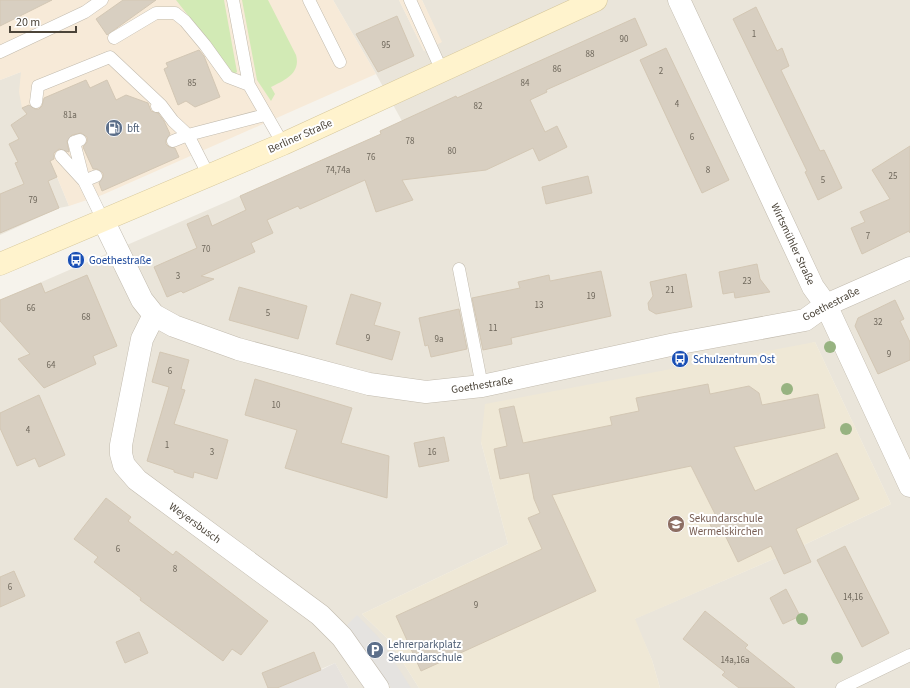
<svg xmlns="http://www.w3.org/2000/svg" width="910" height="688" font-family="'Source Sans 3',sans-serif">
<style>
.residential{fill:#eae5da}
.commercial{fill:#f7ead8}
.industrial{fill:#e6e2dd}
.education{fill:#efe8d6}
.green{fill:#d2eab5}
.parking{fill:#e5e3e0}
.building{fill:#d8cfc1;stroke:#d3c7b4}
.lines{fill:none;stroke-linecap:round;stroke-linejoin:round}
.service-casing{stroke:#c2bbae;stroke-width:13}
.minor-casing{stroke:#c2bbae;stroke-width:23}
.secondary-casing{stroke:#d6c79b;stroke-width:23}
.service{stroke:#fff;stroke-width:12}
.minor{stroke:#fff;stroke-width:22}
.secondary{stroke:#fff3cd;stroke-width:22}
.tree{fill:#97b381}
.labels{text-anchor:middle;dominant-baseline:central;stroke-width:4;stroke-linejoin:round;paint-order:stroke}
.number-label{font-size:9px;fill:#6e675b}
.service-label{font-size:11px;fill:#4e5e75;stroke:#fff;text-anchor:start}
.street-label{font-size:11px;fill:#4b4439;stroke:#fff}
.transit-label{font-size:11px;fill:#164399;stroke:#fff;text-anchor:start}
.education-label{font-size:11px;fill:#785e54;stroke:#fff;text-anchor:start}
</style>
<rect width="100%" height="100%" fill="#f6f3ec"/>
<path class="residential" d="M 333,0 L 399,0 L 424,51 L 441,42 L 422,0 L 910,0 L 910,688 L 660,688 L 652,660 L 634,619 L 776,558 L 891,504 L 815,342 L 481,442 L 508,544 L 362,614 L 389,640 L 419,688 L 349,688 L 335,663 L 277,688 L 0,688 L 0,300 L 270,183 L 381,134 L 380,131 L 402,121 L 376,74 Z
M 21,72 L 38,131 L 69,206 L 59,208 L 0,235 L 0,80 Z"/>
<path class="commercial" d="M 0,0 L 333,0 L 376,74 L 102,195 L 69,206 L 38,131 L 22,108 L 19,92 L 21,72 L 0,80 Z
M 399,0 L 422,0 L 442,42 L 424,51 Z"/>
<path class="industrial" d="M 335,663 L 349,688 L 277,688 L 321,670 Z"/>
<path class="education" d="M 815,342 L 891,504 L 776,558 L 635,619 L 652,660 L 660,688 L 419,688 L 389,640 L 362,614 L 508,544 L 481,442 L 485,404 Z"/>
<path class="green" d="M 176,0 L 224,0 L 237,72 L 234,74 Z
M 242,0 L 268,0 L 296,55 C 301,73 285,80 271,87 L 275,94 L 271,101 L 257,80 Z"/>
<path class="parking" d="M 357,615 L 380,639 L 411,688 L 391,688 L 346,626 Z"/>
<path class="building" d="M 0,0 L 52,0 L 0,26 Z
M 123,0 L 156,0 L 107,35 L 96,19 Z
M 756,7 L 777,51 L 782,48 L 789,66 L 781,70 L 820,151 L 824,150 L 842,188 L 818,200 L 805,172 L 807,171 L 733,19 Z
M 397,16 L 414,56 L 378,72 L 356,34 Z
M 635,18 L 647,45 L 546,90 L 547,92 L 530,100 L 545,132 L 557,126 L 567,147 L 539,161 L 533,148 L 486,170 L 402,180 L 413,200 L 376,212 L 365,180 L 300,209 L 298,206 L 267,220 L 273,233 L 251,243 L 255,252 L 201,276 L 214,279 L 183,293 L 181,291 L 167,297 L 154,267 L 197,248 L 187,224 L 208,215 L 212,226 L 246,210 L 240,196 L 381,134 L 380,131 L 456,96 L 457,98 Z
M 666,48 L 729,180 L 702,193 L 640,60 Z
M 199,50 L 204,56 L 220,97 L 195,107 L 186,101 L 178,105 L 164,69 L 168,67 L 166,63 Z
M 86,80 L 90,88 L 107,80 L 116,100 L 126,95 L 148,103 L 151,111 L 158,113 L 164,121 L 170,134 L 166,140 L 166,144 L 169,147 L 175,148 L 179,157 L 102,191 L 99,183 L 103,177 L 103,173 L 97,169 L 93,169 L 83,147 L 87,142 L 87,137 L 81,133 L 72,135 L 67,141 L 69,152 L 59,149 L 54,153 L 54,159 L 50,161 L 57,177 L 48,181 L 59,208 L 0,233 L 0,194 L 24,184 L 15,163 L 18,162 L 9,144 L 19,139 L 11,125 L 27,114 L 22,108 L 29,105 L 35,109 L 39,109 L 42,106 L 44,98 Z
M 910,146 L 910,233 L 909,231 L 862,254 L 851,228 L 865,222 L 860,212 L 890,199 L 872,170 Z
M 588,176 L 592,193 L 546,204 L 542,187 Z
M 757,264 L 760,279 L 770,292 L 735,298 L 734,292 L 723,294 L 719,272 Z
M 601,271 L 611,316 L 511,338 L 512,344 L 483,350 L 472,298 L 520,288 L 518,282 L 549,275 L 550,281 Z
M 686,274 L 692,307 L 656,314 L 649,310 L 648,303 L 653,296 L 650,282 Z
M 87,275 L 117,346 L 93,356 L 96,364 L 44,388 L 18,359 L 30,354 L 0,321 L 0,300 L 41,283 L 45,293 Z
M 239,287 L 307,306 L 298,339 L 229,320 Z
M 351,294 L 381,303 L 374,325 L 400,332 L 392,360 L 336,344 Z
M 895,300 L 904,319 L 900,321 L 910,342 L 910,360 L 878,374 L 855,326 L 858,318 Z
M 459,309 L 467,349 L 431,357 L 428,345 L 425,346 L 419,318 Z
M 160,352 L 189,360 L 181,389 L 185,390 L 174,424 L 228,440 L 217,479 L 194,472 L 193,478 L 174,472 L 174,470 L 147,461 L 169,387 L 152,382 Z
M 255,379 L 352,408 L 341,443 L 389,456 L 387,498 L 285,468 L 297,430 L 245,415 Z
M 708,384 L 710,394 L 749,386 L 759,393 L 762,405 L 818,394 L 825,428 L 734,447 L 755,491 L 837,453 L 859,499 L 796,529 L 811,562 L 784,574 L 771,546 L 738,562 L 724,533 L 716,537 L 708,520 L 716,516 L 691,466 L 552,495 L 596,591 L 421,671 L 396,616 L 542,549 L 528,518 L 540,513 L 534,499 L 529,473 L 500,479 L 494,449 L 507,446 L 499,409 L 514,406 L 523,443 L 612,425 L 610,417 L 639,411 L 636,398 Z
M 39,395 L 65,455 L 39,467 L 35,458 L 17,466 L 0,428 L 0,413 Z
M 444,437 L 449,461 L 419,467 L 414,443 Z
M 106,498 L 131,517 L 128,521 L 173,555 L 176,551 L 268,621 L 241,655 L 232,649 L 223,661 L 140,600 L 141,598 L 94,562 L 98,557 L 74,539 Z
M 845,546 L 889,633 L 862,647 L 817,560 Z
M 14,571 L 25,596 L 0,607 L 0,577 Z
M 786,589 L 800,616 L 783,624 L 770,598 Z
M 705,611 L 748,645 L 745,648 L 795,688 L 739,688 L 722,675 L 725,672 L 683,639 Z
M 139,632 L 148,653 L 125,663 L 116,642 Z
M 314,652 L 321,670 L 277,688 L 268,688 L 262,673 Z"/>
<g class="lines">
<defs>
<path id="service" d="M 233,0 L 249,85 L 283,144
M 309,0 L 340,62
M 410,0 L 442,71
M 114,38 L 156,13 L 175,13 L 185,21 L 205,45 L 228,77 L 249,85
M 0,52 L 85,12 L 102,0
M 36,102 L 38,86 L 110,57 L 161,105
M 157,106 L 161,105 L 173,121 L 188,135 L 265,115
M 80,140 L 74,142 L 84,181
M 173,141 L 188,135 L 209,176
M 61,156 L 83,180
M 96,176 L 84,181 L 104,222
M 459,269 L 482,386
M 842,688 L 910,655"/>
<path id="minor" d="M 679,0 L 813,287 L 826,305 L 910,486
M 104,222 L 142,300 L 154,315 L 174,326 L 238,349 L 369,384 L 426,392 L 482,386 L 675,344 L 805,320 L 826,305 L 910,268
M 154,315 L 142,339 L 121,445 L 121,454 L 124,465 L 137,480 L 320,615 L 342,637 L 378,688"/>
<path id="secondary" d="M 0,264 L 283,144 L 596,0"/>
</defs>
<use href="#service" class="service-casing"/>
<use href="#minor" class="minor-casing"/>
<use href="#secondary" class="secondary-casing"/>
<use href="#service" class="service"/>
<use href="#minor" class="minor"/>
<use href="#secondary" class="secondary"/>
</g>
<g class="tree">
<circle cx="830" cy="347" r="6"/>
<circle cx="787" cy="389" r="6"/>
<circle cx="846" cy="429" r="6"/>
<circle cx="802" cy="619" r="6"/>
<circle cx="837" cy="658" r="6"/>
</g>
<defs>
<symbol id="fuel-disc" viewBox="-11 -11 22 22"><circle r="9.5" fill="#5c6f8a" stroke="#fff"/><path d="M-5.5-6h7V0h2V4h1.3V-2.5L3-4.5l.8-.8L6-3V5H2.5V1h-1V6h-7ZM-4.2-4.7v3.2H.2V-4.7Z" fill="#fff"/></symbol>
<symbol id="bus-disc" viewBox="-11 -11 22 22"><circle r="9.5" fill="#1a4fb4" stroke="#fff"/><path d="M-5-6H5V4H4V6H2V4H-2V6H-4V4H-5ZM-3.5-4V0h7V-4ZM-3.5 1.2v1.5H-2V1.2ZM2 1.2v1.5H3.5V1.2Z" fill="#fff"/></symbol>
<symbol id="school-disc" viewBox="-11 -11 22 22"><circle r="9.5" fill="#8d6e63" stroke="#fff"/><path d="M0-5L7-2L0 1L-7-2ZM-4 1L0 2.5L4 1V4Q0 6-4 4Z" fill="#fff"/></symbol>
<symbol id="parking-disc" viewBox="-11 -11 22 22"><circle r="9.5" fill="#5c6f8a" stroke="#fff"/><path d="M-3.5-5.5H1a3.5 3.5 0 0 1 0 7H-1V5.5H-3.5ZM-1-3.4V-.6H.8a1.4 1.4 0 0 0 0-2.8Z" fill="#fff"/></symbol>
</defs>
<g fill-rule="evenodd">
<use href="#fuel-disc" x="104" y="118" width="20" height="20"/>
<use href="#bus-disc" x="66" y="250" width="20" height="20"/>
<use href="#bus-disc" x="670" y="349" width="20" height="20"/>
<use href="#school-disc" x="666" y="514" width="20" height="20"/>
<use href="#parking-disc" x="365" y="640" width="20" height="20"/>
</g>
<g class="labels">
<g class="number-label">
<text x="754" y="34">1</text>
<text x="624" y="39">90</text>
<text x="386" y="45">95</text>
<text x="590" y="54">88</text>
<text x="557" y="69">86</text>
<text x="661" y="71">2</text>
<text x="192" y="83">85</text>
<text x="525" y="83">84</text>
<text x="677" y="104">4</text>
<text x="478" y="106">82</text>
<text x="70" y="115">81a</text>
<text x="692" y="137">6</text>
<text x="410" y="141">78</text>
<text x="452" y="151">80</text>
<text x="371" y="157">76</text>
<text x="338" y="170">74,74a</text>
<text x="708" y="170">8</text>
<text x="893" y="176">25</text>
<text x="823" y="180">5</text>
<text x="33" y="200">79</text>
<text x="868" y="236">7</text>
<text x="206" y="249">70</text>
<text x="178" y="276">3</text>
<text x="747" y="281">23</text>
<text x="670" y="290">21</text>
<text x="591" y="296">19</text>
<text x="539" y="305">13</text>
<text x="31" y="308">66</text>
<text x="268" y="313">5</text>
<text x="86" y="317">68</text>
<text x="878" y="322">32</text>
<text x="493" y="328">11</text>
<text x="368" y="338">9</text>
<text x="439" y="339">9a</text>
<text x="889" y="354">9</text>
<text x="51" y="365">64</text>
<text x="170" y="371">6</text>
<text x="276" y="405">10</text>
<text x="28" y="430">4</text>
<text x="167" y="445">1</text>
<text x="212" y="452">3</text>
<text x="432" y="452">16</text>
<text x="118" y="549">6</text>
<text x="175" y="569">8</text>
<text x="10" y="587">6</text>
<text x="853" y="597">14,16</text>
<text x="476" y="605">9</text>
<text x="735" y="660">14a,16a</text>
</g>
<g class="service-label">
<text x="127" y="128">bft</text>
<text x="388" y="644">Lehrerparkplatz<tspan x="388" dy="13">Sekundarschule</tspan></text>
</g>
<g class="street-label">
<text transform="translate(300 136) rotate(-24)">Berliner Straße</text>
<text transform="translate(793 244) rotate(65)">Wirtsmühler Straße</text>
<text transform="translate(831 304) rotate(-27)">Goethestraße</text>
<text transform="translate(482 385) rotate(-9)">Goethestraße</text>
<text transform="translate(195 523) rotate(36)">Weyersbusch</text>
</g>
<g class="transit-label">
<text x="89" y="260">Goethestraße</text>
<text x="693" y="359">Schulzentrum Ost</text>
</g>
<g class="education-label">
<text x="689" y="518">Sekundarschule<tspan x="689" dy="13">Wermelskirchen</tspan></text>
</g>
</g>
<path d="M10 26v6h66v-6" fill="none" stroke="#4b4439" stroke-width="2"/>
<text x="16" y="26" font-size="12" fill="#4b4439" stroke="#ffffff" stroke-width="3" paint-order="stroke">20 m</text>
</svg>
